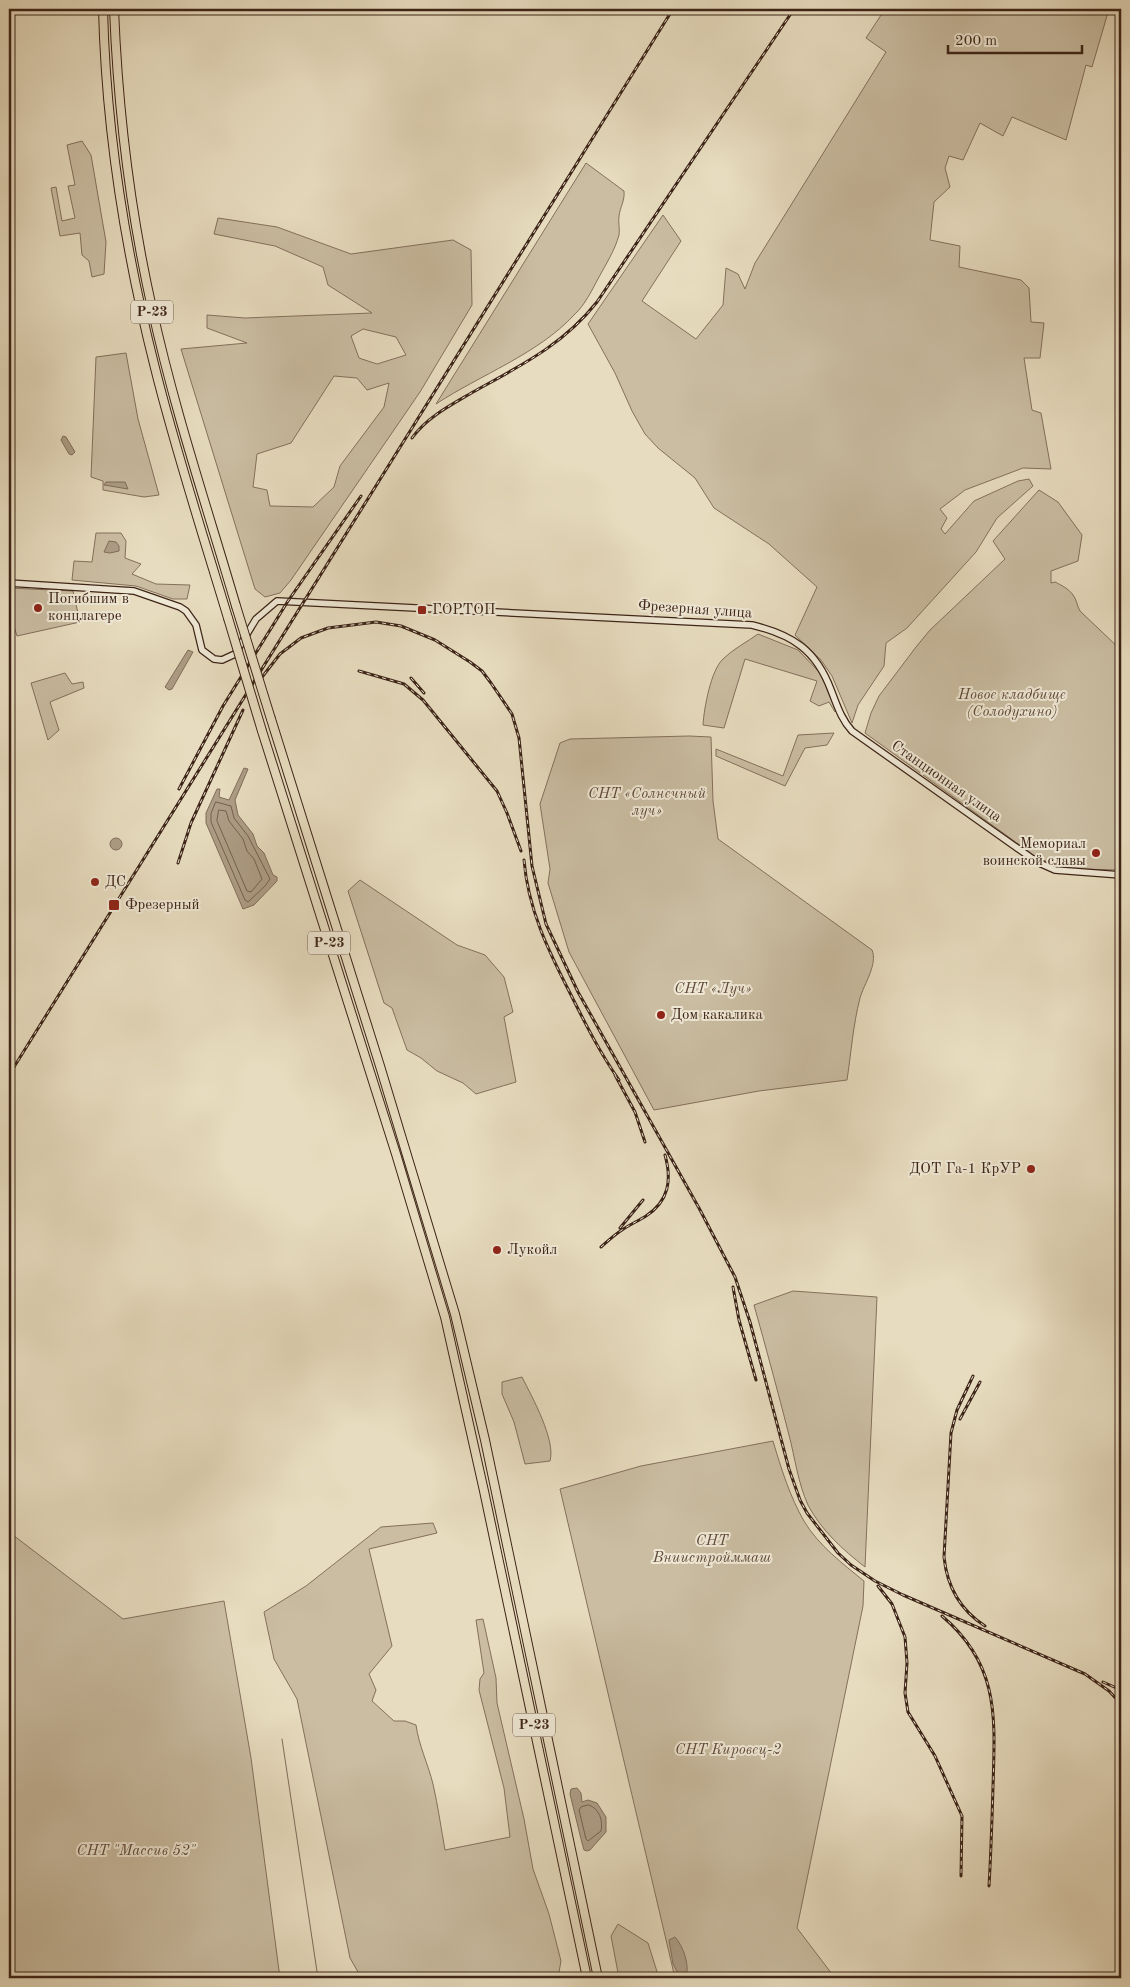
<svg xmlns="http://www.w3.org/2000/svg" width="1130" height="1987" font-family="'Old Standard TT',serif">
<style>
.green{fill:#cabda2;stroke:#84705c;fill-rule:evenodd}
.water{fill:#ad9d86;stroke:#806d5a}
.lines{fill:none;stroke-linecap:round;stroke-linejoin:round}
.shore{stroke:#75604e;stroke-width:1}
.stream{stroke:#806d5a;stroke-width:1}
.secondary-casing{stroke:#3d2417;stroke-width:8}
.highway-casing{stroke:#3d2417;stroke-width:10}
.secondary{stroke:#efe8d5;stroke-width:5.5}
.highway{stroke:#e7dcbf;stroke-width:8}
.rail-casing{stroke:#3d2417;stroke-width:3}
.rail{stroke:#efe8d5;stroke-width:1;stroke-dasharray:4;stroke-linecap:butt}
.highway-bridge-casing{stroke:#3d2417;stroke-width:10;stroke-linecap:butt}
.highway-bridge{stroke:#e7dcbf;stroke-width:8}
.poi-dot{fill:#8f2418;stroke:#efe8d5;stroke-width:2}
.labels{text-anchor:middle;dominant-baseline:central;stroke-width:4;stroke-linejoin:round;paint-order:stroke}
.shield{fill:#efe8d5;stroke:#725f50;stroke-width:1}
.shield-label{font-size:14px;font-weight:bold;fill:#3d2417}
.poi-label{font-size:15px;fill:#3d2417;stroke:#efe8d5;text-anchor:start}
.street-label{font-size:15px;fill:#3d2417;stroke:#efe8d5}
.park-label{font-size:15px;font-style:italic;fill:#604a3a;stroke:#efe8d5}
</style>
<rect width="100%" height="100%" fill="#e7dcbf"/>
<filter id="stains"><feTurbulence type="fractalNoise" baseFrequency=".004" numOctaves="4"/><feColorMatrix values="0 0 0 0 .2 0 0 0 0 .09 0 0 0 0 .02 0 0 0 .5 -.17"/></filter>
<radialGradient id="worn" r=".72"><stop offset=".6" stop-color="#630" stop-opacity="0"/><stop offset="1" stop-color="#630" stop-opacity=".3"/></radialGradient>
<path class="green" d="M 885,9 L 1109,9 L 1092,67 L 1086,65 L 1066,140 L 1012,117 L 1003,136 L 980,123 L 963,160 L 949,156 L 945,168 L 950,187 L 934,202 L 930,240 L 960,246 L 959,267 L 1021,280 L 1029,288 L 1031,322 L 1044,323 L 1040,358 L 1024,358 L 1032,410 L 1041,413 L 1051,469 L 1023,468 L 965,490 L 940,509 L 947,518 L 941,529 L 945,534 L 974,501 L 1018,481 L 1029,479 L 1033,486 L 997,518 L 976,552 L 907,628 L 886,643 L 884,666 L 858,705 L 852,723 L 832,676 L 821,660 L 795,635 L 817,587 L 769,544 L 714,508 L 695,478 L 658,448 L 645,434 L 632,411 L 615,373 L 588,324 L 663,215 L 681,241 L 642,301 L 696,339 L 723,305 L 726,268 L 738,274 L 745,289 L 755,263 L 886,52 L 866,38 Z
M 82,141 L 91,155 L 106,242 L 104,274 L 92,277 L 89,261 L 82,255 L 80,233 L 60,236 L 51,188 L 56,187 L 62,221 L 75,218 L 68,186 L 75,185 L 67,145 Z
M 586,163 L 624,191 C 625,201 620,207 619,216 C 618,222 620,229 619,235 C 615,250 606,264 599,277 C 592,290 585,305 574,315 C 538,354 480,375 436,404 Z
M 218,218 L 277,227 L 351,254 L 453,240 L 471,250 L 472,305 L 420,392 L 291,580 L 280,593 L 265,597 L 255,589 L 181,349 L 247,343 L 207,328 L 207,315 L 245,318 L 372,313 L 328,285 L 323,267 L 275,246 L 214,234 ZM 363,329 L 396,337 L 406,355 L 377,364 L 359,358 L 351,336 ZM 334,376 L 357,378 L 367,390 L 389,383 L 384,407 L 340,466 L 334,487 L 313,507 L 270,506 L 267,490 L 253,487 L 257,454 L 291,443 Z
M 126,353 L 138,419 L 159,495 L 144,497 L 103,490 L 103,481 L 91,477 L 96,357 Z
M 1039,490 L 1058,502 L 1082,535 L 1078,561 L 1051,571 L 1051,583 L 1055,582 C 1061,585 1069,589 1073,595 C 1077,600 1077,606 1080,611 L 1121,650 L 1121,870 L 1072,869 L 1039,859 L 865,733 L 871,713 L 879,696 L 916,647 L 930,630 L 1005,559 L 993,541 Z
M 96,533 L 121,533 L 126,541 L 125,558 L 141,564 L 132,574 L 156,584 L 190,585 L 187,599 L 173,599 L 136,586 L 72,580 L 74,561 L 92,562 Z
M 9,588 L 73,591 L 80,622 L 17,636 L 9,610 Z
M 758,634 L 798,650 L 821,674 L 836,711 L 835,712 L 829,702 L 819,706 L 810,701 L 817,681 L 745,659 L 724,728 L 703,725 C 704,708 711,670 723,659 C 733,649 747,642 758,634 Z
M 65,673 L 72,684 L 83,682 L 84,688 L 50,702 L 59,730 L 48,740 L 31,683 Z
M 834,733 L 827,745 L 805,748 L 785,786 L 716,756 L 716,749 L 783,776 L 798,735 Z
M 689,736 L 711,737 L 713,801 L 718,839 L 872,950 C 878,964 864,984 860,998 C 853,1025 851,1054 847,1080 L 759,1091 L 654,1110 L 569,952 L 548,883 L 550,869 L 540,804 L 560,743 L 570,739 Z
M 360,880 L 457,945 L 485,955 L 504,977 L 513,1012 L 504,1017 L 516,1082 L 476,1094 L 463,1083 L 437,1071 L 421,1058 L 407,1050 L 392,1008 L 384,1003 L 348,891 Z
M 793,1291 L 877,1297 L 865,1567 C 843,1550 821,1530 808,1505 C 798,1483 795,1458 789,1435 C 778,1392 766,1348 754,1305 Z
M 522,1377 C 532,1397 556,1440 550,1461 L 525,1464 L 514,1422 L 502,1394 L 502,1382 Z
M 773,1441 C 781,1468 790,1497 804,1521 C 818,1545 843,1564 864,1581 L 863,1606 L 797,1928 L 835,1978 L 675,1978 L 560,1489 L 641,1466 Z
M 433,1523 L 437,1533 L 369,1549 L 392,1646 L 369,1674 L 376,1690 L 372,1701 L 394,1721 L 405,1721 L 416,1725 C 419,1746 428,1764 433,1784 C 438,1806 441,1828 445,1850 L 510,1837 L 504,1788 L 479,1690 L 480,1679 L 484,1673 L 476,1620 L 483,1619 L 496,1678 L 497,1703 L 524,1819 L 533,1869 L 549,1914 L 561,1961 L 558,1978 L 358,1978 L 358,1972 L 350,1958 L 297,1699 L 274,1659 L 264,1612 L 306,1586 L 381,1527 Z
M 9,1532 L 123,1619 L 224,1601 L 251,1758 L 280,1978 L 9,1978 Z
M 618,1924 L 648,1943 L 659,1978 L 619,1978 L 611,1936 Z"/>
<path class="water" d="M 63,436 L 66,437 L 75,452 L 72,455 L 69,454 L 61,440 Z
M 106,482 L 125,482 L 128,489 L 104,485 Z
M 109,541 L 116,542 L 119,546 L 119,551 L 110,553 L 104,552 Z
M 188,650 L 193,652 L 172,689 L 169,690 L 165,687 Z
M 244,768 L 248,769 L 235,800 L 238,815 L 253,834 L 257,846 L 264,853 L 273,875 L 277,877 L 277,881 L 254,905 L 243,909 L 206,823 L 206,813 L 217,789 L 220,789 L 219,797 L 229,800 Z
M110 844a6 6 0 1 1 12 0a6 6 0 1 1-12 0Z
M 577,1788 L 581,1793 L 582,1802 L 588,1800 L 597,1803 L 606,1817 L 606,1832 L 590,1850 L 587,1851 L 584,1850 L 582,1843 L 570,1794 L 571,1789 Z
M 675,1937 C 683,1946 690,1965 686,1976 L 679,1975 L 673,1964 L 669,1940 Z"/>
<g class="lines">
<path class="shore" d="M 216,802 L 231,806 L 234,818 L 248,836 L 270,879 L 265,886 L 248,902 L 245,900 L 211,822 L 211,814 Z
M 219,810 L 226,811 L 229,821 L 243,839 L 247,851 L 254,859 L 262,879 L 251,892 L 247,891 L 217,821 Z
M 589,1805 C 600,1809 603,1821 601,1831 L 588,1841 L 586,1839 L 579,1810 L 581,1807 Z"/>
<path class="stream" d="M 282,1739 L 318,1978"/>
<defs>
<path id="secondary" d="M 9,583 L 134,591 L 180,607 L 186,611 L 196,625 L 202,650 L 214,659 L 222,660 L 235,654 L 256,619 L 277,601 L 752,625 C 793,635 816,650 831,690 C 837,705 841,719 852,731 L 1037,862 L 1055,870 L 1121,875"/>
<path id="highway" d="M 103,9 C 106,130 125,250 155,368 C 176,452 203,535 228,618
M 114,9 C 118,109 130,210 152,308 C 174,409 207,507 236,606
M 271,719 L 380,1066 L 455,1314 L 485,1440 L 598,1978
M 262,731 L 396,1154 L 445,1317 L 484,1491 L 587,1978"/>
</defs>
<use href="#secondary" class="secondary-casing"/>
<use href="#highway" class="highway-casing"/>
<use href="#secondary" class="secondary"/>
<use href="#highway" class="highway"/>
<defs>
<path id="rail" d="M 412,438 C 427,417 451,405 473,392 C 520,366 563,345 597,302 L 794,9
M 359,671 L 404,684 L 423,700 L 497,791 L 507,813 L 521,851
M 411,678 L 424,693
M 259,681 L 280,654 L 301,638 L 328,628 L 376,622 L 401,626 L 435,640 L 470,662 L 482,671 L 491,683 L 512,714 L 519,738 L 532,866 L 546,924 L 578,992 L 699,1208 L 735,1277 L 750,1322 L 789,1469 L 800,1500 L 807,1513 L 838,1553 L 851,1565 L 875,1581 L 903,1595 L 1085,1674 L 1109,1691 L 1121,1704
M 179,789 L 223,706 L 288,601 L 361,496
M 524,860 C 528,909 548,950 570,993 C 585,1023 600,1053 619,1080
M 178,863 L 191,823 L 243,710
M 9,1075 L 673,9
M 615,1075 L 635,1112 L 645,1142
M 620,1228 L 643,1200
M 601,1247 C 608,1241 614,1235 622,1230 C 629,1225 638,1221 646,1216 C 669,1201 672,1180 665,1155
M 733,1287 L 739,1320 L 756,1380
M 973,1376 L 957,1410 L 951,1433 L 944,1557 C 947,1586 960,1610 985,1626
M 960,1419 L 980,1382
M 878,1586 L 892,1604 L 905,1637 L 907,1663 L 905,1693 L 908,1712 L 935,1756 L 962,1816 L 961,1876
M 942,1616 C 1000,1665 995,1718 993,1787 C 992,1820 991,1853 989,1886
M 1103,1682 L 1121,1690"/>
</defs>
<use href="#rail" class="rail-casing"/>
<use href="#rail" class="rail"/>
<defs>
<path id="highway-bridge" d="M 236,606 L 271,719
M 228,618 L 262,731"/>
</defs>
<use href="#highway-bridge" class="highway-bridge-casing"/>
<use href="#highway-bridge" class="highway-bridge"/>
</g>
<g class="poi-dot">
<circle cx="38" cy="608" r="5"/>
<rect x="417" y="605" width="10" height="10" rx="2.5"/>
<circle cx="1096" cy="853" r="5"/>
<circle cx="95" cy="882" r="5"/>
<rect x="108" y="899" width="12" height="12" rx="2.5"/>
<circle cx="661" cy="1015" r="5"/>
<circle cx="1031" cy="1169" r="5"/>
<circle cx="497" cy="1250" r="5"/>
</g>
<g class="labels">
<g class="shield">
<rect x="131" y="300.5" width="42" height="23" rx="4"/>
<rect x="308" y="931.5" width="42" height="23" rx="4"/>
<rect x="513" y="1713.5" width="42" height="23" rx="4"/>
</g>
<g class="shield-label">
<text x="152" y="312">Р-23</text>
<text x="329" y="943">Р-23</text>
<text x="534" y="1725">Р-23</text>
</g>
<g class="poi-label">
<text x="48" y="599">Погибшим в<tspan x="48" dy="17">концлагере</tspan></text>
<text x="432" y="610">ГОРТОП</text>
<text x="1086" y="844" text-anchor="end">Мемориал<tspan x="1086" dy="17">воинской славы</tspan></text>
<text x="105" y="882">ДС</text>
<text x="125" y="905">Фрезерный</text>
<text x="671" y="1015">Дом какалика</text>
<text x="1021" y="1169" text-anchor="end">ДОТ Га-1 КрУР</text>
<text x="507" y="1250">Лукойл</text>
</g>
<g class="street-label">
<text transform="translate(695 610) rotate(4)">Фрезерная улица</text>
<text transform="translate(946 782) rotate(35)">Станционная улица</text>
</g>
<g class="park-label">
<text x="1012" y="695">Новое кладбище<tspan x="1012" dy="17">(Солодухино)</tspan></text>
<text x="647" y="794">СНТ «Солнечный<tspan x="647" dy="17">луч»</tspan></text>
<text x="713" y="989">СНТ «Луч»</text>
<text x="712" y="1541">СНТ<tspan x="712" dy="17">Вниистройммаш</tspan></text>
<text x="728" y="1750">СНТ Кировец-2</text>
<text x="136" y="1851">СНТ "Массив 52"</text>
</g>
</g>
<rect width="1130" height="1987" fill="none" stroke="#e7dcbf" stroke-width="30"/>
<rect x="10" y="10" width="1110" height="1967" fill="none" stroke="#3d2417" stroke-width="2.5"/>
<rect x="15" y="15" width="1100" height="1957" fill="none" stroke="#3d2417"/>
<path d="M948 45v8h134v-8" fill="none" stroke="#3d2417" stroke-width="2.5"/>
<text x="955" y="45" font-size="15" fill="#3d2417" stroke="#efe8d5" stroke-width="4" paint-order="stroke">200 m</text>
<rect width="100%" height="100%" filter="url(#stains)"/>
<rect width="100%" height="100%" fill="url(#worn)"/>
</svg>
